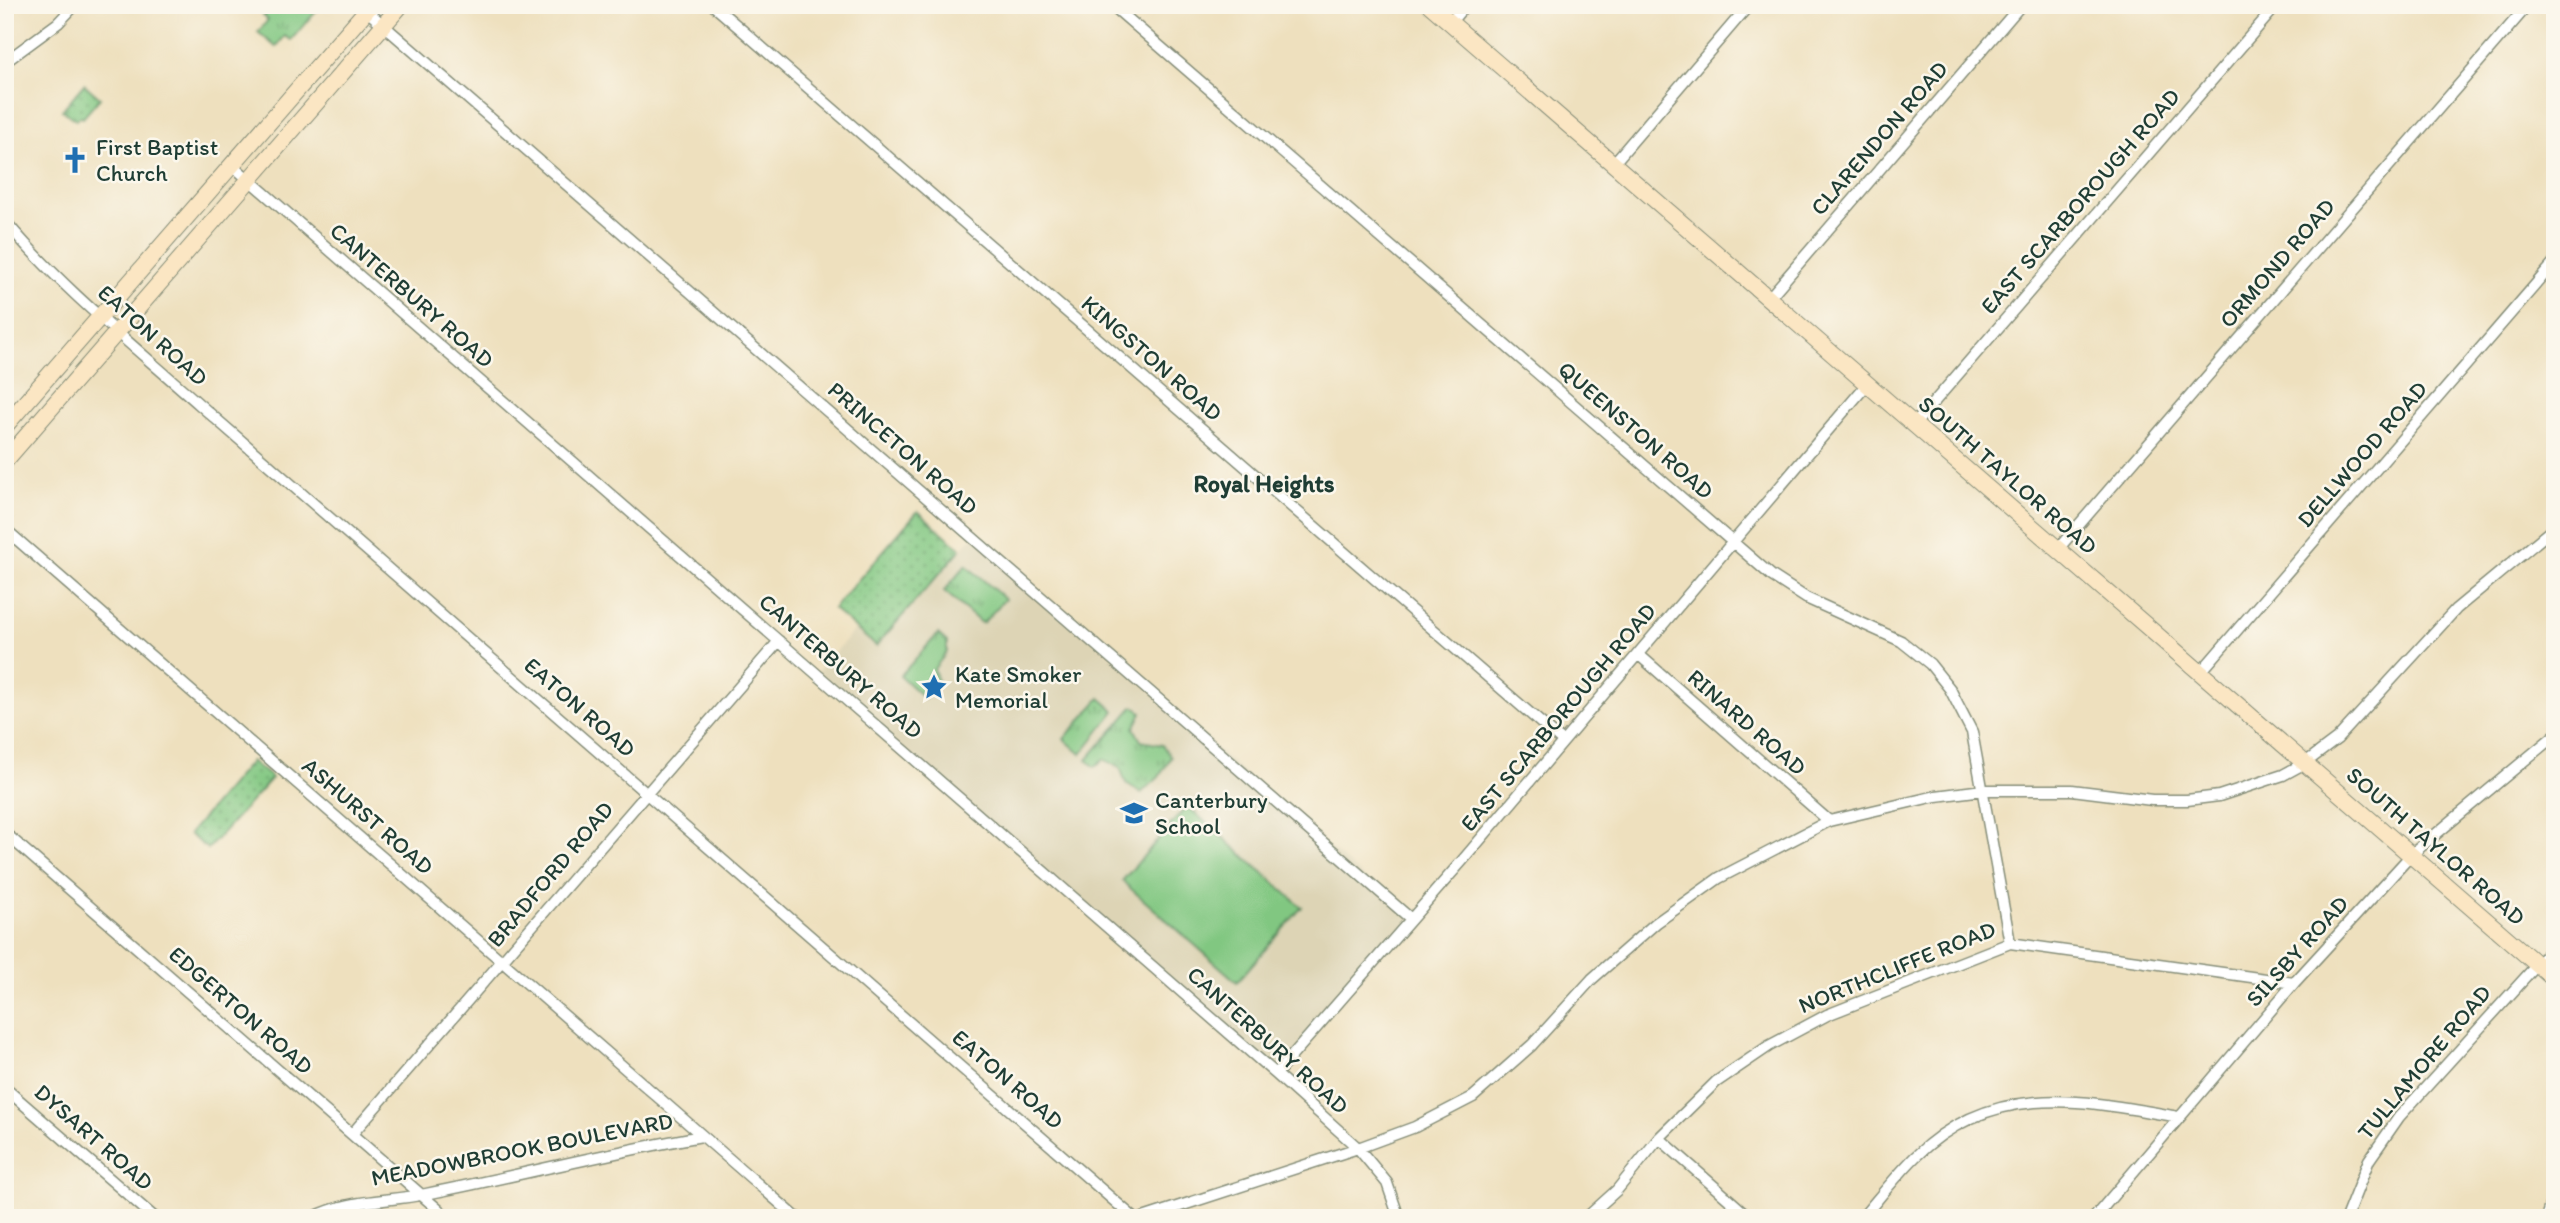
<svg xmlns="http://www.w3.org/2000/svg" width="2560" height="1223" font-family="Itim,sans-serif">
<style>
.built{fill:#ddd4b5}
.grass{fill:#81c781;stroke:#50825a;stroke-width:2}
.park{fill:url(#park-tufts);stroke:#50825a;stroke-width:2}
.garden{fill:url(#garden-dots);stroke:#50825a;stroke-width:2}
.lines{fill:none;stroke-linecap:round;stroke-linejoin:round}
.minor-casing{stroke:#868e79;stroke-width:13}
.secondary-casing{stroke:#868e79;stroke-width:18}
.minor{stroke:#fff;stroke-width:10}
.secondary{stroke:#fbe6c3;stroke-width:16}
.labels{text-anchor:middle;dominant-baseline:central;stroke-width:5;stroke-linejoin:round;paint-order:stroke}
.street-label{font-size:23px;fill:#1f3d34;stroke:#fbf7ec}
.poi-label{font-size:23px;fill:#1f3d34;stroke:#fbf7ec;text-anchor:start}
.neighbourhood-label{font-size:24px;font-weight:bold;fill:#1f3d34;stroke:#fbf7ec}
</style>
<defs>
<pattern id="park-tufts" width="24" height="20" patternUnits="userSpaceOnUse" patternTransform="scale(1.75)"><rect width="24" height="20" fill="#81c781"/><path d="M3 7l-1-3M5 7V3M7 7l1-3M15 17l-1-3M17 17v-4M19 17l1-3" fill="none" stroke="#69a36a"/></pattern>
<pattern id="garden-dots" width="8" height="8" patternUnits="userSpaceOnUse" patternTransform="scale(1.75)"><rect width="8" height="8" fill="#81c781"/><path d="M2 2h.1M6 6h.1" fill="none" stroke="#69a36a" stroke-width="1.8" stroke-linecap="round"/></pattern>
</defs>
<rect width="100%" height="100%" fill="#fbf7ec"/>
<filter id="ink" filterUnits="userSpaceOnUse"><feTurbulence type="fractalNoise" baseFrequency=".0143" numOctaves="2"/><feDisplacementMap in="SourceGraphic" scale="14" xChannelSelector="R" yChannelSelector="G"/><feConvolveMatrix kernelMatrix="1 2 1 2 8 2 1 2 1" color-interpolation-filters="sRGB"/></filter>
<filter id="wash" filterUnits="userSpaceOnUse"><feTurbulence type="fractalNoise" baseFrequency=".00686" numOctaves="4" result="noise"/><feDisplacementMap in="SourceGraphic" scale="28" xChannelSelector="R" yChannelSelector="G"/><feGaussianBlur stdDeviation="1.57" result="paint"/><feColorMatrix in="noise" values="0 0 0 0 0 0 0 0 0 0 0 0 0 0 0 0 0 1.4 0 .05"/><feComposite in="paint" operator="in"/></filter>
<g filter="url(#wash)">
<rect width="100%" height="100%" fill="#eee0be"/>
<path class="built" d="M 973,536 L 1411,919 L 1276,1074 L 817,673 L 856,628 L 876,646 Z"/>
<path class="grass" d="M 1187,806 L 1302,907 L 1237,982 L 1122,881 Z"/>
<path class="park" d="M 273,5 L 322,5 L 291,40 L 285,36 L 276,47 L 258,32 L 268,20 L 263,16 Z
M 966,565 L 1005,599 L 984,622 L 981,623 L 944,591 Z
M 938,634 L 947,642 L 947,652 L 934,669 L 938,682 L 924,698 L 900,676 Z
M 1100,698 L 1115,711 L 1081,754 L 1064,739 Z
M 1134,706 L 1142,713 L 1134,728 L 1141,741 L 1162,745 L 1171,757 L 1159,777 L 1141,793 L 1126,783 L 1120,767 L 1103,759 L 1095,767 L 1087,760 Z"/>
<path class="garden" d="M 84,84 L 100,98 L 83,118 L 80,116 L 76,120 L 62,110 Z
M 918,511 L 961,549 L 876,646 L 833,609 Z
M 251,761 L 272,778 L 208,849 L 189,834 Z"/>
</g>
<g filter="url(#ink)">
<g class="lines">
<defs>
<path id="minor" d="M 713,5 L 1563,742
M 1112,5 L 1772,576 L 1806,598 L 1901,641 L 1930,664 L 1950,689 L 1972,732 L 2010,943
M 366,10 L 1411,919
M 1450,23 L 1465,5
M 5,62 L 58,23 L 75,5
M 1613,164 L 1749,5
M 232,165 L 1276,1074 L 1358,1148 L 1387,1183 L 1399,1218
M 5,221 C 62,289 134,346 200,405 L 1134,1218
M 1769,298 L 2021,5
M 1915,424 L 2277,5
M 5,529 L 797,1218
M 2058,549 L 2528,5
M 1638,654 L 1829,821
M 2200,673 L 2555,262
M 5,833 L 448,1218
M 1276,1074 L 1462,861 L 1868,383
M 5,1088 L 155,1218
M 352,1134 L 779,641
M 1659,1138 L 1750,1218
M 312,1218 C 348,1199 386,1202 426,1194 C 518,1176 609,1152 702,1136
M 1143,1218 L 1358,1148 L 1415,1127 L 1473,1097 L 1532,1045 L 1592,979 L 1656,923 L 1719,878 L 1829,821 L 1936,796 L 1983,790 L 2072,790 L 2152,800 L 2187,800 L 2219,796 L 2283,775 L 2305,763 L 2337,739 L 2456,609 L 2555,527
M 1586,1218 L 1617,1190 L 1659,1138 L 1716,1082 L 1769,1046 L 1827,1015 L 2010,943 L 2294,983
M 1862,1218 C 1879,1198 1896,1176 1915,1157 C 1993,1080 2083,1100 2179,1117
M 2094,1218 L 2294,983 L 2412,854 L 2555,735
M 2346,1218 L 2369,1160 L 2399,1117 L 2555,945
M 2546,1218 L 2555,1190"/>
<path id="secondary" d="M 1430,5 L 2555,980
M 5,426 L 371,5
M 5,461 L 401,5"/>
</defs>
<use href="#minor" class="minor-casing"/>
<use href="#secondary" class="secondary-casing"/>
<use href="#minor" class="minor"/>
<use href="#secondary" class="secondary"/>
</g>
</g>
<defs>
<symbol id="church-bare" viewBox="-9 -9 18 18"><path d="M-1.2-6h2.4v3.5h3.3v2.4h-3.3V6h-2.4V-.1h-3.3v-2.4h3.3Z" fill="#1f6fb2" stroke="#fbf7ec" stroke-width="2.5" paint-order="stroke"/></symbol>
<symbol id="sight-bare" viewBox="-9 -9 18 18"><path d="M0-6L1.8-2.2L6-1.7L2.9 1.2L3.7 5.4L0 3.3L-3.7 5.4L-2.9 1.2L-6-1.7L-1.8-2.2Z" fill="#1f6fb2" stroke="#fbf7ec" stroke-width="2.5" paint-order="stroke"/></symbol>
<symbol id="school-bare" viewBox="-9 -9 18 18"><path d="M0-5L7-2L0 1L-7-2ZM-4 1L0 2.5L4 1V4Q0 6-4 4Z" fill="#1f6fb2" stroke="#fbf7ec" stroke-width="2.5" paint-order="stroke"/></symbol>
</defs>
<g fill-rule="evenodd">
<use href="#church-bare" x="56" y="141" width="38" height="38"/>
<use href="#sight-bare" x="915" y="668" width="38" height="38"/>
<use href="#school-bare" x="1115" y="794" width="38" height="38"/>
</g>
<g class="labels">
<g class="street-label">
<text transform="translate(1879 138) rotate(-49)">CLARENDON ROAD</text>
<text transform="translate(2080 201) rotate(-49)">EAST SCARBOROUGH ROAD</text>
<text transform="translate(2277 263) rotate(-49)">ORMOND ROAD</text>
<text transform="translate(412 295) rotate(41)">CANTERBURY ROAD</text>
<text transform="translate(153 335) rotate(42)">EATON ROAD</text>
<text transform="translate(1152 358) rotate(41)">KINGSTON ROAD</text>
<text transform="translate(1636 430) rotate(41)">QUEENSTON ROAD</text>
<text transform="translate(903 448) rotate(41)">PRINCETON ROAD</text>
<text transform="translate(2362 454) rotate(-49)">DELLWOOD ROAD</text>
<text transform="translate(2008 475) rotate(41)">SOUTH TAYLOR ROAD</text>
<text transform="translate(841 666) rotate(41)">CANTERBURY ROAD</text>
<text transform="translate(580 707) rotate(41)">EATON ROAD</text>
<text transform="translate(1558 717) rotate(-50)">EAST SCARBOROUGH ROAD</text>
<text transform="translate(1747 722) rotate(41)">RINARD ROAD</text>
<text transform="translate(368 816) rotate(41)">ASHURST ROAD</text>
<text transform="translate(2436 846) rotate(41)">SOUTH TAYLOR ROAD</text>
<text transform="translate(550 874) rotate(-50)">BRADFORD ROAD</text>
<text transform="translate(2297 951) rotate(-48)">SILSBY ROAD</text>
<text transform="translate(1897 967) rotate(-22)">NORTHCLIFFE ROAD</text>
<text transform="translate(241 1010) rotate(41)">EDGERTON ROAD</text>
<text transform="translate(1268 1040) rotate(42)">CANTERBURY ROAD</text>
<text transform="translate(2424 1062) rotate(-50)">TULLAMORE ROAD</text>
<text transform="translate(1008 1079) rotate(41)">EATON ROAD</text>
<text transform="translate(94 1137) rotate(41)">DYSART ROAD</text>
<text transform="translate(522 1149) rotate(-11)">MEADOWBROOK BOULEVARD</text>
</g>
<g class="poi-label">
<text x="96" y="147">First Baptist<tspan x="96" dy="26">Church</tspan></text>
<text x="955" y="674">Kate Smoker<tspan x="955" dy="26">Memorial</tspan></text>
<text x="1155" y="800">Canterbury<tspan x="1155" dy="26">School</tspan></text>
</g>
<g class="neighbourhood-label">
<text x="1264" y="483">Royal Heights</text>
</g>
</g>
<rect width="2560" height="1223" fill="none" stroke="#fbf7ec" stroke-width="28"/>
</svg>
